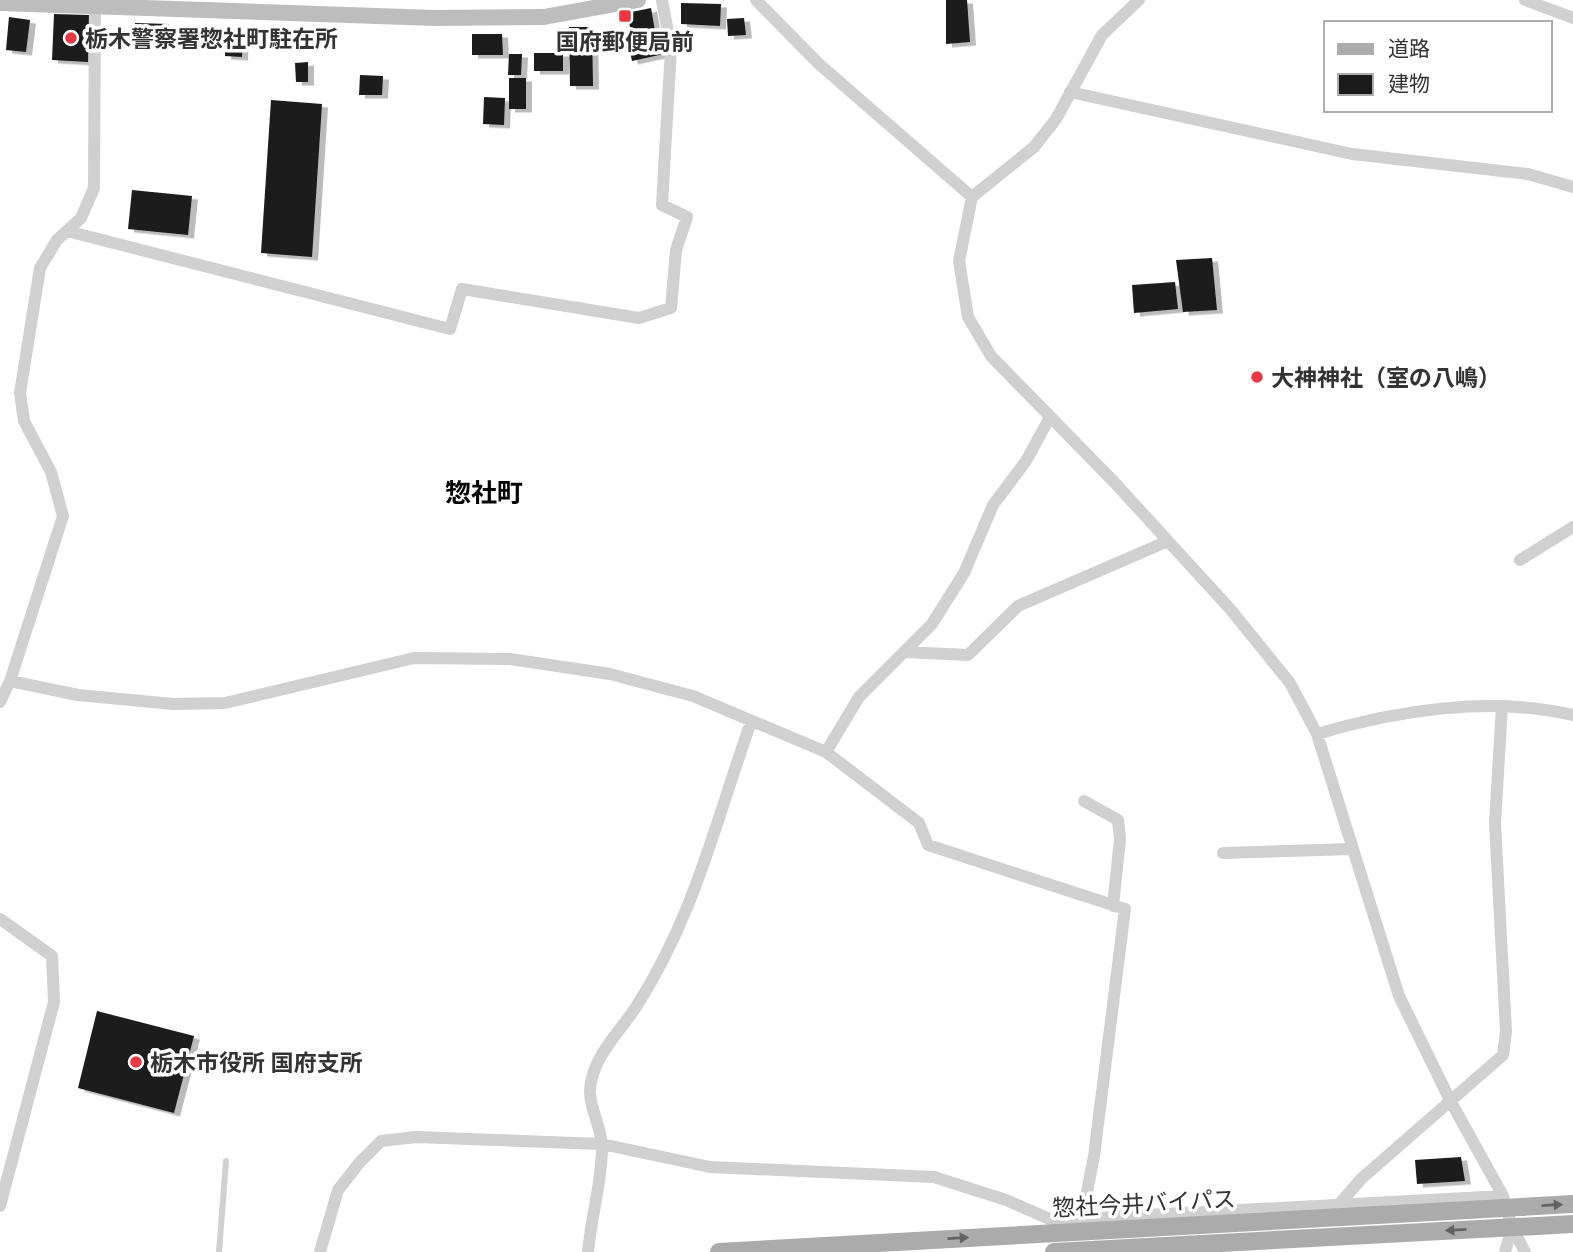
<svg xmlns="http://www.w3.org/2000/svg" width="1573" height="1252" font-family="'PT Sans','Noto Sans JP',sans-serif">
<style>
.building{fill:#1a1a1a;filter:url(#shadow)}
.lines{fill:none;stroke-linecap:round;stroke-linejoin:round}
.lane{stroke:#d0d0d0;stroke-width:6}
.street{stroke:#d0d0d0;stroke-width:12}
.secondary{stroke:#bdbdbd;stroke-width:16}
.primary{stroke:#ababab;stroke-width:18}
.oneway{fill:#636363}
.poi-dot{fill:#e63946;stroke:#fff;stroke-width:2.5}
.labels{text-anchor:middle;dominant-baseline:central;stroke-width:7;stroke-linejoin:round;paint-order:stroke}
.poi-label{font-size:23px;font-weight:bold;fill:#333;stroke:#fff;text-anchor:start}
.street-label{font-size:23px;fill:#333;stroke:#fff}
.quarter-label{font-size:26px;font-weight:bold;fill:#000;stroke:#fff}
</style>
<defs>
<filter id="shadow"><feDropShadow dx="6" dy="3.5" stdDeviation="0" flood-color="#0004"/></filter>
</defs>
<rect width="100%" height="100%" fill="#fff"/>
<path class="building" d="M 946,0 L 967,0 L 970,42 L 946,44 Z
M 681,3 L 721,4 L 720,26 L 681,24 Z
M 651,8 L 655,31 L 632,36 L 627,13 Z
M 54,14 L 89,15 L 88,62 L 52,60 Z
M 9,17 L 30,20 L 26,52 L 6,50 Z
M 744,18 L 746,35 L 728,36 L 727,19 Z
M 135,23 L 169,24 L 169,45 L 135,45 Z
M 569,27 L 592,27 L 593,86 L 570,86 Z
M 226,29 L 243,29 L 242,57 L 225,56 Z
M 472,34 L 502,34 L 503,55 L 472,55 Z
M 661,35 L 664,54 L 632,61 L 628,42 Z
M 534,53 L 563,53 L 563,71 L 534,71 Z
M 509,54 L 522,54 L 521,75 L 508,75 Z
M 308,62 L 308,82 L 296,82 L 295,63 Z
M 360,75 L 383,76 L 382,95 L 359,95 Z
M 509,78 L 526,78 L 526,109 L 509,109 Z
M 484,97 L 505,98 L 504,125 L 483,124 Z
M 271,100 L 322,104 L 312,257 L 261,253 Z
M 132,190 L 192,196 L 188,235 L 128,229 Z
M 1212,258 L 1217,310 L 1183,312 L 1176,260 Z
M 1175,282 L 1178,309 L 1134,313 L 1132,285 Z
M 97,1011 L 194,1036 L 174,1113 L 78,1088 Z
M 1461,1157 L 1465,1181 L 1417,1184 L 1415,1160 Z"/>
<g class="lines">
<path class="lane" d="M 219,1252 L 226,1161"/>
<path class="street" d="M 756,0 L 819,64 L 972,197
M 1139,0 L 1102,35 L 1056,119 L 1034,147 L 972,197 L 959,261 L 968,317 L 991,356 L 1115,483 L 1231,610 L 1290,683 L 1317,734 L 1399,996 L 1451,1102 L 1503,1196 L 1512,1227 L 1525,1252
M 1525,0 L 1573,18
M 1070,92 L 1352,154 L 1528,174 L 1573,187
M 67,231 L 450,329 L 462,289 L 639,318 L 671,308 L 676,250 L 687,217 L 662,205 L 671,48 L 662,0
M 1520,560 L 1573,527
M 905,652 L 968,655 L 1018,606 L 1168,541
M 10,681 L 78,695 L 173,704 L 225,703 L 414,658 L 510,659 L 610,674 L 693,696 L 826,752 L 859,697 L 932,624 L 964,573 L 993,505 L 1026,461 L 1050,417
M 0,702 L 10,681 L 63,516 L 51,472 L 24,421 L 20,393 L 40,268 L 57,240 L 81,218 L 94,188 L 95,0
M 1317,734 C 1396,710 1492,696 1573,715
M 826,752 L 919,823 L 928,845 L 1125,909 L 1094,1156 L 1082,1218
M 1084,801 L 1118,820 L 1120,839 L 1113,906
M 1223,853 L 1353,849
M 0,919 L 52,956 L 54,1002 L 0,1206
M 1336,1208 L 1361,1179 L 1503,1055 L 1506,1031 L 1495,823 L 1502,706
M 320,1252 L 338,1190 L 360,1162 L 381,1141 L 416,1137 L 602,1144 L 710,1167 L 934,1177 L 1006,1200 L 1052,1220 L 1503,1196
M 588,1252 C 591,1217 602,1182 602,1147 C 602,1128 589,1108 590,1090 C 592,1057 619,1033 636,1007 C 695,915 715,823 751,722
M 1505,1252 L 1512,1227"/>
<path class="secondary" d="M 0,3 L 435,18 L 544,17 L 638,0"/>
<path class="primary" d="M 719,1252 L 1573,1204
M 1054,1252 L 1573,1224"/>
</g>
<defs><path id="oneway-solid" d="M-6-.8H1V-3.2L6.5 0L1 3.2V.8H-6Z" transform="scale(1.75)"/></defs>
<g class="oneway">
<use href="#oneway-solid" transform="translate(1552 1205) rotate(-3)"/>
<use href="#oneway-solid" transform="translate(1456 1230) rotate(177)"/>
<use href="#oneway-solid" transform="translate(958 1238) rotate(-3)"/>
</g>
<g class="poi-dot">
<rect x="618" y="9" width="14" height="14" rx="3.5"/>
<circle cx="71" cy="38" r="7"/>
<circle cx="1257" cy="377" r="7"/>
<circle cx="136" cy="1062" r="7"/>
</g>
<g class="labels">
<g class="poi-label">
<text x="85" y="38">栃木警察署惣社町駐在所</text>
<text x="625" y="41" text-anchor="middle">国府郵便局前</text>
<text x="1271" y="377">大神神社（室の八嶋）</text>
<text x="150" y="1062">栃木市役所 国府支所</text>
</g>
<g class="street-label">
<text transform="translate(1144 1203) rotate(-3)">惣社今井バイパス</text>
</g>
<g class="quarter-label">
<text x="484" y="492">惣社町</text>
</g>
</g>
<rect x="1324" y="21" width="228" height="91" fill="#ffffff" stroke="#adadad" stroke-width="2"/>
<rect x="1338" y="44" width="35" height="10" fill="#ababab" stroke="#adadad" stroke-width="2"/>
<text x="1388" y="56" font-size="21" fill="#333333">道路</text>
<rect x="1338" y="74" width="35" height="21" fill="#1a1a1a" stroke="#adadad" stroke-width="2"/>
<text x="1388" y="91" font-size="21" fill="#333333">建物</text>
</svg>
